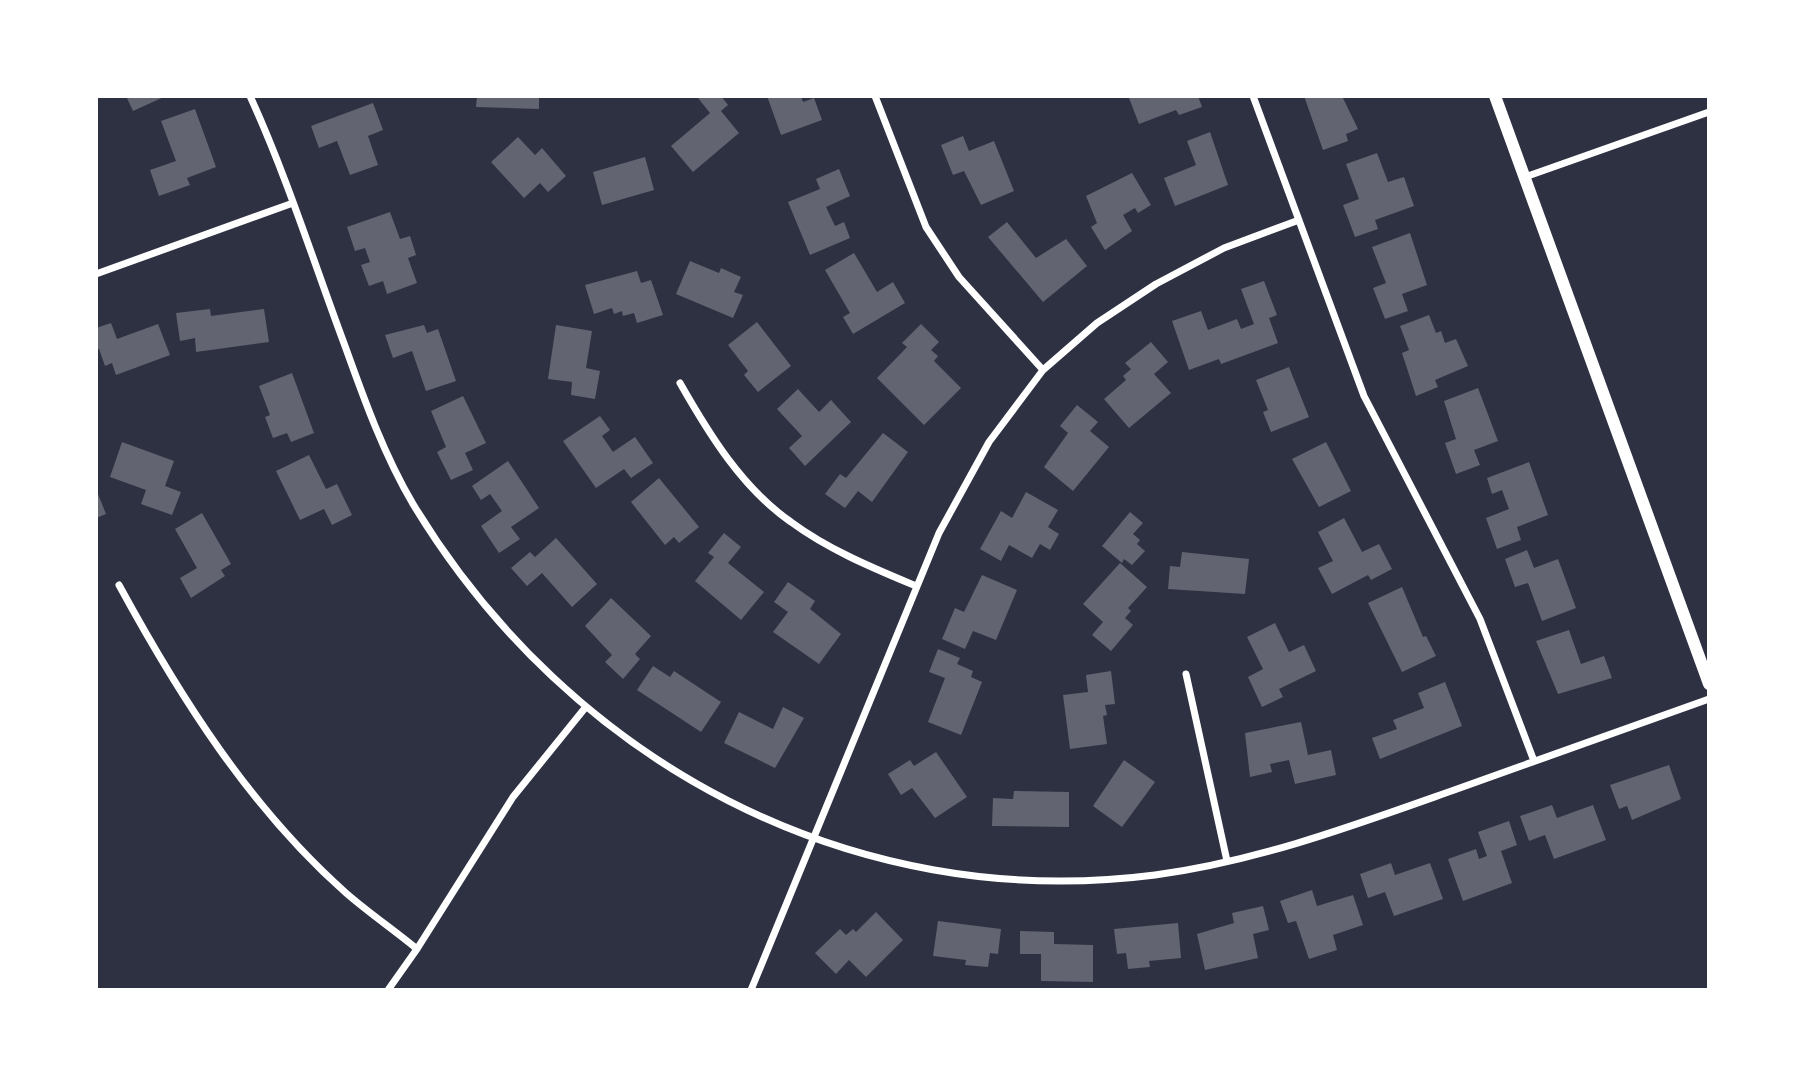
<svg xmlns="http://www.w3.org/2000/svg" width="1805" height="1086" font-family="'Exo 2',sans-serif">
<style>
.building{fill:#626471}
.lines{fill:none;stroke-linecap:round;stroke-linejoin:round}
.minor{stroke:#fff;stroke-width:7}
.tertiary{stroke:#fff;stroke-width:12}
</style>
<rect width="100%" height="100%" fill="#2d3142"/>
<path class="building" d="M 126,96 L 166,96 L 133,111 Z
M 477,96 L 539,96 L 539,109 L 476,107 Z
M 700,96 L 721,96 L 728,105 L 721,111 L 739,133 L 693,172 L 671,146 L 710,113 L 698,98 Z
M 767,96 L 801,96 L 803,102 L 814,98 L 822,120 L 781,135 Z
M 1134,96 L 1198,96 L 1202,107 L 1179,115 L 1176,110 L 1139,124 L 1129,98 Z
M 1304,96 L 1342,96 L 1358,129 L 1346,134 L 1348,141 L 1323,150 Z
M 373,103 L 383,130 L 368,136 L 378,165 L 350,175 L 337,141 L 319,148 L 311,126 Z
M 195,109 L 216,167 L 187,178 L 190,185 L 159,196 L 150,170 L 176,161 L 161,121 Z
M 1210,132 L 1228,185 L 1175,206 L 1164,178 L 1196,165 L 1187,141 Z
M 963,136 L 969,151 L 994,141 L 1014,191 L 981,205 L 964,171 L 953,175 L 941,145 Z
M 518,137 L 535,155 L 542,148 L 566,176 L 548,192 L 540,183 L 524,198 L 491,162 Z
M 1377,153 L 1388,182 L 1404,177 L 1414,206 L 1375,220 L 1378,229 L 1355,237 L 1343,205 L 1359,199 L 1346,164 Z
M 645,157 L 654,190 L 602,205 L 593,172 Z
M 839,169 L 850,196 L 826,207 L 835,226 L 844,222 L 850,238 L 810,255 L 788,202 L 820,189 L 816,179 Z
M 1132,173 L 1151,205 L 1138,213 L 1135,208 L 1123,215 L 1132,231 L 1105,250 L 1091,227 L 1097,223 L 1086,196 Z
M 390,212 L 400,239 L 410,236 L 416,255 L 408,258 L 417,283 L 387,294 L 383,281 L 369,286 L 361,265 L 370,262 L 365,248 L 355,251 L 347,227 Z
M 1007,222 L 1036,258 L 1066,239 L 1087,266 L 1043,302 L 988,237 Z
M 1410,233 L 1427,285 L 1402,294 L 1408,311 L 1385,319 L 1373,288 L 1386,283 L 1372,247 Z
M 854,253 L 877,292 L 893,282 L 905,303 L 853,334 L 843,317 L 850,313 L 825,270 Z
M 690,261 L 719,273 L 721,268 L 741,277 L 734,292 L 743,295 L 733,318 L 676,294 Z
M 637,271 L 641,283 L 651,280 L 663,315 L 637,323 L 634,313 L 623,316 L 622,311 L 614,314 L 612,308 L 594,314 L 585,285 Z
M 1264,281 L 1277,315 L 1269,318 L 1278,343 L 1221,364 L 1219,359 L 1189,370 L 1172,321 L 1201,311 L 1208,330 L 1237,319 L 1241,329 L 1254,324 L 1241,289 Z
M 210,309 L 211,316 L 264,309 L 269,342 L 196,352 L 195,338 L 180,341 L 176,313 Z
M 1429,315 L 1436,333 L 1441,331 L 1445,343 L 1456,339 L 1468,366 L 1435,380 L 1438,387 L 1416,396 L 1402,353 L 1409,350 L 1400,326 Z
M 757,322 L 791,366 L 758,392 L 744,375 L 748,371 L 728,345 Z
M 111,323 L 117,339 L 158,324 L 170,355 L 116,375 L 112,363 L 105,366 L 99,349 L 96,350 L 96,328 Z
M 921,324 L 939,342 L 931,350 L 938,356 L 934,361 L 961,388 L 924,425 L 877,378 L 907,347 L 902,343 Z
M 424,325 L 427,333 L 438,329 L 456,381 L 426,391 L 412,351 L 393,358 L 385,335 Z
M 556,325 L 592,331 L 586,368 L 600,371 L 595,399 L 571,395 L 572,382 L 548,379 Z
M 1151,342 L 1168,362 L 1154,374 L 1171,393 L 1129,428 L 1104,399 L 1126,380 L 1123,376 L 1131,369 L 1125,363 Z
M 1289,367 L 1309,417 L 1271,432 L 1263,412 L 1268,410 L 1256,380 Z
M 292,373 L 314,433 L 291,442 L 287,433 L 273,438 L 265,417 L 270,415 L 259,386 Z
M 1478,388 L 1498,441 L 1474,450 L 1480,465 L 1456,474 L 1445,443 L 1456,439 L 1444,401 Z
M 798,389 L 819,412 L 831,400 L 851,422 L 805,466 L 789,448 L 802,436 L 777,409 Z
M 463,396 L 486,443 L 465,453 L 473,470 L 451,480 L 437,452 L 446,447 L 431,411 Z
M 1077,405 L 1098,422 L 1090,431 L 1109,447 L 1073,491 L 1044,467 L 1068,433 L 1060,426 Z
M 600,416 L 610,430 L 602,436 L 613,452 L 635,437 L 653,463 L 631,478 L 624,469 L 596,488 L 563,441 Z
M 883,433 L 908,452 L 872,502 L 858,491 L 845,508 L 825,494 L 840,474 L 846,478 Z
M 122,442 L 174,461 L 165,486 L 181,492 L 172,515 L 141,504 L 146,490 L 110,477 Z
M 1326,442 L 1351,491 L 1319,507 L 1292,459 Z
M 309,455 L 326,489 L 337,484 L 352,515 L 332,525 L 324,509 L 300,520 L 276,471 Z
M 508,461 L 539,508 L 511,527 L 520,539 L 499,553 L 481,526 L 502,511 L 490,494 L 481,500 L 472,486 Z
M 1529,462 L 1548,515 L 1517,527 L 1521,540 L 1497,549 L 1486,518 L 1509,509 L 1502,490 L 1492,494 L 1487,478 Z
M 659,478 L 699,527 L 679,543 L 674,537 L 665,545 L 631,502 Z
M 96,489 L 106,514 L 96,518 Z
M 1026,492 L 1058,510 L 1048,527 L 1059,534 L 1050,550 L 1040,544 L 1032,558 L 1009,545 L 1001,561 L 980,549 L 1001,511 L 1012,518 Z
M 1130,512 L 1143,523 L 1133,534 L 1140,540 L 1137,544 L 1145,551 L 1132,565 L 1124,559 L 1122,563 L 1102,546 Z
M 202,513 L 231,564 L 221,570 L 225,576 L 191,598 L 180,578 L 197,568 L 175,529 Z
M 1344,518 L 1362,552 L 1379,544 L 1392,569 L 1371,580 L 1368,575 L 1332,594 L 1318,568 L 1333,561 L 1318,532 Z
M 724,533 L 741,547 L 728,563 L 764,592 L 741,620 L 695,581 L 714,557 L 708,553 Z
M 556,538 L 597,584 L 572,607 L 542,573 L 527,586 L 511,568 L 530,552 L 535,557 Z
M 1527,550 L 1534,568 L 1558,559 L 1576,608 L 1542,621 L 1528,583 L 1515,587 L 1505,559 Z
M 1182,552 L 1249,559 L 1245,594 L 1168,589 L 1170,566 L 1180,567 Z
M 1120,563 L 1147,587 L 1128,608 L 1131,611 L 1125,618 L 1133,625 L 1111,651 L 1092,635 L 1103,622 L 1083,604 Z
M 982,575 L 1017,590 L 996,640 L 973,631 L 965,649 L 942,639 L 955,608 L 964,612 Z
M 788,582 L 815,601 L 810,609 L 841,634 L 819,664 L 773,632 L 788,612 L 774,602 Z
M 1402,587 L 1423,637 L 1426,636 L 1436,656 L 1402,672 L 1368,603 Z
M 611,598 L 651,636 L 635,654 L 640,659 L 623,679 L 605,662 L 612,655 L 585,626 Z
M 1275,623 L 1289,652 L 1304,645 L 1316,671 L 1279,689 L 1283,697 L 1262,707 L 1248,677 L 1263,669 L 1247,637 Z
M 1569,630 L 1581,664 L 1604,656 L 1612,678 L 1558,694 L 1536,641 Z
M 938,649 L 960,658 L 957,664 L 973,671 L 971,677 L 982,682 L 961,735 L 928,722 L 945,678 L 929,672 Z
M 653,666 L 670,677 L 674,671 L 721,702 L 701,732 L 637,690 Z
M 1111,671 L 1115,704 L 1105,705 L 1107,715 L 1103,716 L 1107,744 L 1070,749 L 1063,695 L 1088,692 L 1086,675 Z
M 1445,682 L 1462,726 L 1380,759 L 1372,738 L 1397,729 L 1393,720 L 1424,708 L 1418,693 Z
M 783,707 L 804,718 L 775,768 L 724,743 L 739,712 L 773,729 Z
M 1301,722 L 1308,755 L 1331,750 L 1336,775 L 1295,784 L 1289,760 L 1270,764 L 1272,772 L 1250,777 L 1245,733 Z
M 936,752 L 967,797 L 935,818 L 912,788 L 901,795 L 888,774 L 910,760 L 914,766 Z
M 1124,760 L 1155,782 L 1122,827 L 1093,806 Z
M 1669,765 L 1681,799 L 1632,820 L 1627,806 L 1619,809 L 1610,785 Z
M 1014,791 L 1069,792 L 1069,827 L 992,826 L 993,798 L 1013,799 Z
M 1552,805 L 1557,818 L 1593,805 L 1606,840 L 1554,859 L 1545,835 L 1529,841 L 1520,816 Z
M 1509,821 L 1517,845 L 1501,851 L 1512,883 L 1463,901 L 1448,859 L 1476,849 L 1479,859 L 1487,856 L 1478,832 Z
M 1391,863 L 1395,875 L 1430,863 L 1443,899 L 1394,916 L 1385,892 L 1368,898 L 1360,874 Z
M 1312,890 L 1317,906 L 1353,895 L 1363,925 L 1333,935 L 1337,950 L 1309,959 L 1296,921 L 1288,923 L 1280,901 Z
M 1263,906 L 1269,930 L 1253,934 L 1258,958 L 1205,970 L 1197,934 L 1234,923 L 1232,913 Z
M 876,912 L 903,940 L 866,977 L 849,960 L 836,974 L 815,953 L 840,929 L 846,935 L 853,929 L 856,932 Z
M 938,921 L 1001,929 L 998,954 L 990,953 L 988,967 L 965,965 L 966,960 L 933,956 Z
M 1178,923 L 1181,958 L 1149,961 L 1150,967 L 1128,969 L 1126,953 L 1117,954 L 1114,929 Z
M 1020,931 L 1054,932 L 1054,944 L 1093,945 L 1093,982 L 1041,981 L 1041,954 L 1020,954 Z"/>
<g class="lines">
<path class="minor" d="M 250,96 C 287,177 314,263 345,346 C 364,399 384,455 413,504 C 569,762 851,914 1155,875 C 1259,861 1358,824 1457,789 C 1541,759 1625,729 1709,699
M 875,96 L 926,227 L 959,277 L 1043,370
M 1253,96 L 1364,396 L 1480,619 L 1534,761
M 1525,177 L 1709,112
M 96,274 L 293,203
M 680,383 C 709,434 742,488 791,522 C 829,550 873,568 916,586
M 119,585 C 180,697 250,808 346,893 C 369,913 394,930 417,949
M 1186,674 L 1227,861
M 388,990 L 417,949 L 513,797 L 585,708
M 751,990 L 939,533 L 989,442 L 1043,370 L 1097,323 L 1156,284 L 1224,248 L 1299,220"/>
<path class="tertiary" d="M 1495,96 L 1709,684"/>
</g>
<rect width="1805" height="1086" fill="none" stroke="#ffffff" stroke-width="196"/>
</svg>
